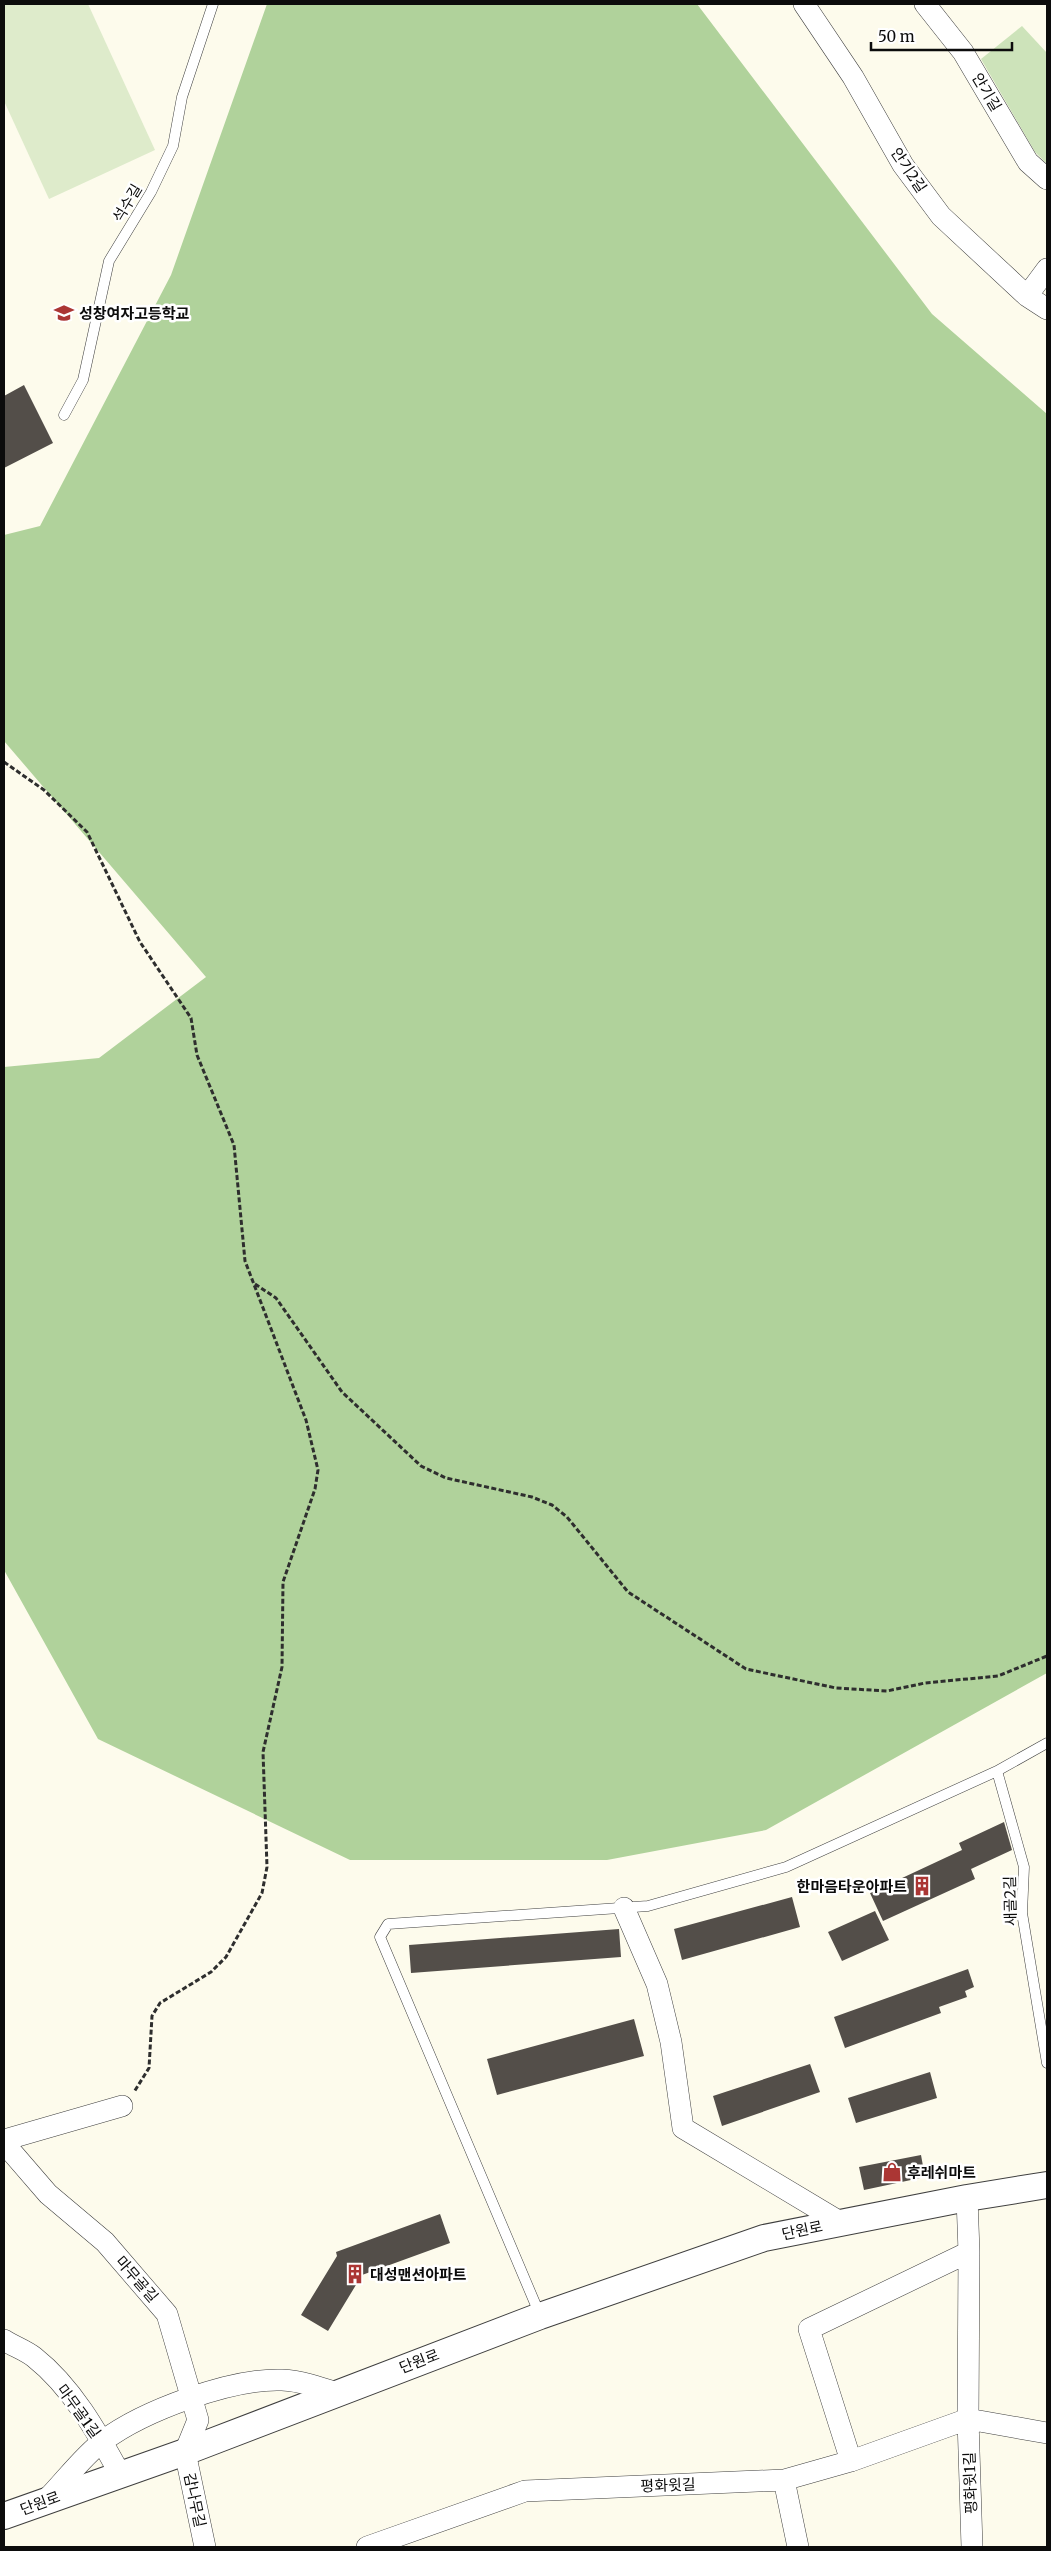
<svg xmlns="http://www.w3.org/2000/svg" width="1051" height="2551" font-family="Merriweather,'Noto Sans KR',serif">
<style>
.green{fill:#cde3ba}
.forest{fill:#b0d29b}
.pitch{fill:#deebcb}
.building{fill:#534e49}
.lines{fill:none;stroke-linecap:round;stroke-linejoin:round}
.service-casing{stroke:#3f3f3f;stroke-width:11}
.minor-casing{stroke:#3f3f3f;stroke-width:22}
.tertiary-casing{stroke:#3f3f3f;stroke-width:28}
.path{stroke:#2e2e2e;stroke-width:3;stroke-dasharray:5 2.5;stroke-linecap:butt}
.service{stroke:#fff;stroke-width:10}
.minor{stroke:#fff;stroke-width:21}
.tertiary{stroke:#fff;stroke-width:26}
.labels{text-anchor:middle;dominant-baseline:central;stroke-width:5;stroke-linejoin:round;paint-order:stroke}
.street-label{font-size:15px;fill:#0c0c0c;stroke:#fff}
.poi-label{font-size:15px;font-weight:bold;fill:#0c0c0c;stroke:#fff;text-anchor:start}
</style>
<rect width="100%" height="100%" fill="#fdfbec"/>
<path class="green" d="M 1022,26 L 1047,53 L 1047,164 L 1035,152 L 981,59 Z"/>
<path class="forest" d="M 267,4 L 697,4 L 932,314 L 1047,414 L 1047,1673 L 766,1830 L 607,1860 L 350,1860 L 98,1739 L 4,1570 L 4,1067 L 99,1058 L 206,977 L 4,741 L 4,535 L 40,526 L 171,275 Z"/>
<path class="pitch" d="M 4,4 L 88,4 L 155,150 L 49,199 L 4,101 Z"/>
<path class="building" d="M 24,385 L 53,443 L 4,468 L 4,396 Z
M 1004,1822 L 1012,1850 L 971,1869 L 975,1879 L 883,1921 L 870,1893 L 962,1850 L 959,1843 Z
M 792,1897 L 800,1927 L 682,1960 L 674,1929 Z
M 875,1911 L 889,1940 L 842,1961 L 828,1932 Z
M 619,1929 L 621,1957 L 411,1973 L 409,1945 Z
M 968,1969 L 974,1987 L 965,1991 L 967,1997 L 939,2007 L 941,2013 L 845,2048 L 834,2017 Z
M 634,2019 L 644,2056 L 497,2095 L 487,2059 Z
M 810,2064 L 820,2092 L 722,2126 L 713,2096 Z
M 930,2072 L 937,2098 L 856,2123 L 848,2098 Z
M 921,2155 L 925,2177 L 864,2190 L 859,2167 Z
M 440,2214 L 450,2243 L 362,2275 L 328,2331 L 301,2315 L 337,2256 L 336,2252 Z"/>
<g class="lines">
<defs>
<path id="service" d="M 64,415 L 83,380 L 109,261 L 151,192 L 173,146 L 182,97 L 213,4
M 997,1771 L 1024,1867 L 1022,1913 L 1047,2063
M 540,2315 L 380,1937 L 388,1924 L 648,1906 L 786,1867 L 997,1771 L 1047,1743"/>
<path id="minor" d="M 804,4 L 853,77 L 903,165 L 941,216 L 1027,296 L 1047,309
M 925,4 L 963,52 L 1028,162 L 1047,179
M 1027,296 L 1047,269
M 624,1908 L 657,1984 L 671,2042 L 683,2128 L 840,2222
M 4,2140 L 122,2106
M 4,2143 L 48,2194 L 105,2242 L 167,2314 L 198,2420 L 185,2452 L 205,2547
M 967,2198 L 969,2252 L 968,2419 L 972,2547
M 4,2340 C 13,2346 25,2350 34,2357 C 72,2387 97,2432 120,2474
M 851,2461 L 809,2329 L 969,2252
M 784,2480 L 798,2547
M 45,2501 C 64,2482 82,2457 103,2441 C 143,2411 231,2378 282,2380 C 301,2381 319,2387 337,2393
M 367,2547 L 525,2491 L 784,2480 L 851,2461 L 968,2419 L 1047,2433"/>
<path id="tertiary" d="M 4,2516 L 185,2452 L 540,2316 L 764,2238 L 967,2198 L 1047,2185"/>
</defs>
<use href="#service" class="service-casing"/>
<use href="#minor" class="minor-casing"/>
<use href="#tertiary" class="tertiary-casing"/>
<path class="path" d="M 4,762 L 44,790 L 87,832 L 140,942 L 191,1018 L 197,1055 L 234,1145 L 245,1261 L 306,1420 L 318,1470 L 315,1489 L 283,1582 L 282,1667 L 263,1752 L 267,1867 L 262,1893 L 226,1957 L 211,1972 L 160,2003 L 152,2016 L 149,2068 L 134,2092
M 255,1284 L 276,1298 L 342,1392 L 421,1466 L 446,1478 L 532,1497 L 552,1505 L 567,1517 L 628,1592 L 746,1669 L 836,1688 L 887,1691 L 925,1683 L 998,1676 L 1047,1656"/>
<use href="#service" class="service"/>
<use href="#minor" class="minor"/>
<use href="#tertiary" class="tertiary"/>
</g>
<defs>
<symbol id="school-bare" viewBox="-9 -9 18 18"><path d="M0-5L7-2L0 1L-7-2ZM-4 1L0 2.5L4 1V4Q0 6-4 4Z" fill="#ab3634" stroke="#fff" stroke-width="2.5" paint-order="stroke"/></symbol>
<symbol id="building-bare" viewBox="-9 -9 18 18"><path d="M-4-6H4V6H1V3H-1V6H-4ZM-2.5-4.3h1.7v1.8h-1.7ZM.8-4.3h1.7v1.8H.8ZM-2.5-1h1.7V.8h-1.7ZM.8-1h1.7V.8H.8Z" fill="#ab3634" stroke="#fff" stroke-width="2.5" paint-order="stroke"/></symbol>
<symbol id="shop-bare" viewBox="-9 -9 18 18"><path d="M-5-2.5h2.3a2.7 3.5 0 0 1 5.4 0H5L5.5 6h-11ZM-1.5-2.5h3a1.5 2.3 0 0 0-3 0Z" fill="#ab3634" stroke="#fff" stroke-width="2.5" paint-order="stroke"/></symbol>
</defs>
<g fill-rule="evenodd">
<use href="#school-bare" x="50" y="299" width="28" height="28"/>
<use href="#building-bare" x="908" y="1872" width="28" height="28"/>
<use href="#shop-bare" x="878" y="2158" width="28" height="28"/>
<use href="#building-bare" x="341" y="2260" width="28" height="28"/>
</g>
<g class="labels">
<g class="street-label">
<text transform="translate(987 92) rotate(59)">안기길</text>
<text transform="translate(909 170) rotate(56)">안기2길</text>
<text transform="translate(127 203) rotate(-59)">석수길</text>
<text transform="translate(1010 1901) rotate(-91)">새골2길</text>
<text transform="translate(802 2230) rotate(-12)">단원로</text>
<text transform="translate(137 2279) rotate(49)">마무골길</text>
<text transform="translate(419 2361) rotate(-21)">단원로</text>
<text transform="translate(79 2411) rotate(54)">마무골1길</text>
<text transform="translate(970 2483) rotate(-92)">평화윗1길</text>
<text transform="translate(668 2485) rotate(-2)">평화윗길</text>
<text transform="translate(195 2500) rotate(78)">감나무길</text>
<text transform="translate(40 2503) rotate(-20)">단원로</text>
</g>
<g class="poi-label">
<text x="79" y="313">성창여자고등학교</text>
<text x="907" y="1886" text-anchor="end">한마음타운아파트</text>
<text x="907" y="2172">후레쉬마트</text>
<text x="370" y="2274">대성맨션아파트</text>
</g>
</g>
<rect width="1051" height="2551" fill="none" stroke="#0c0c0c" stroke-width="10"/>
<path d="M871 42v8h141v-8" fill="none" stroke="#0c0c0c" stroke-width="2.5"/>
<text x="878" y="42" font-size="15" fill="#0c0c0c" stroke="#ffffff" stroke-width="4" paint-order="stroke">50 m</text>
</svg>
